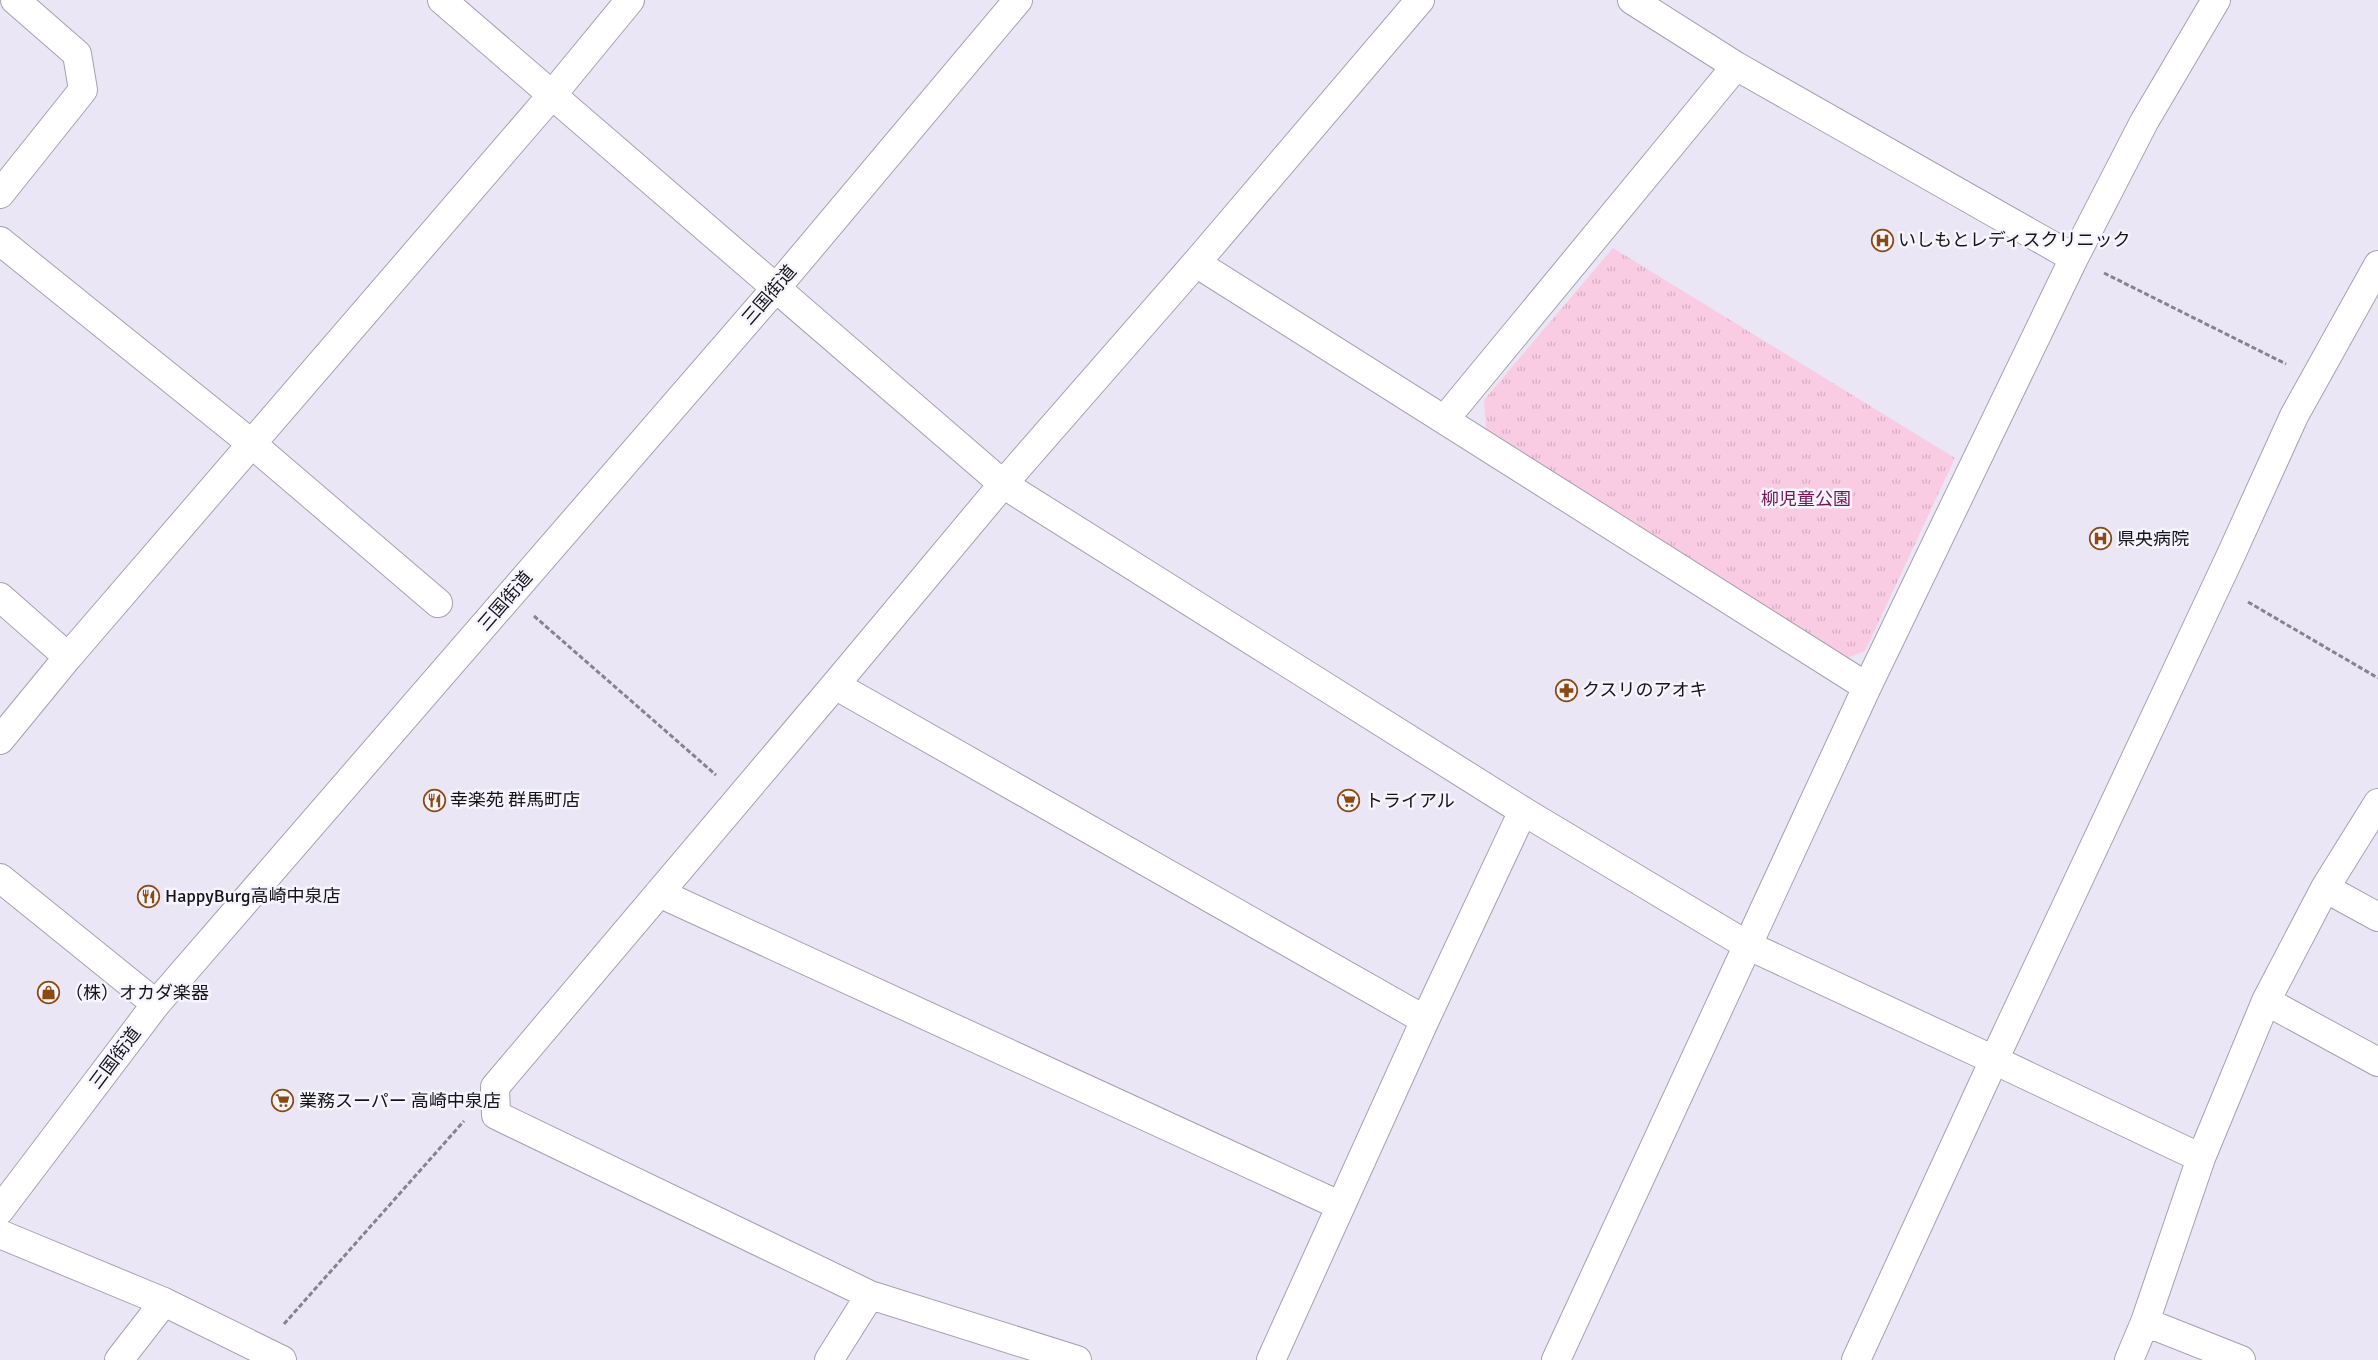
<svg xmlns="http://www.w3.org/2000/svg" width="2378" height="1360" font-family="Signika,'Noto Sans JP',sans-serif">
<style>
.park{fill:url(#park-tufts)}
.lines{fill:none;stroke-linecap:round;stroke-linejoin:round}
.street-casing{stroke:#a5a1af;stroke-width:30}
.secondary-casing{stroke:#a5a1af;stroke-width:30}
.primary-casing{stroke:#a5a1af;stroke-width:30}
.path{stroke:#86838d;stroke-width:3;stroke-dasharray:5 2.5;stroke-linecap:butt}
.street{stroke:#fff;stroke-width:28}
.secondary{stroke:#fff;stroke-width:28}
.primary{stroke:#fff;stroke-width:28}
.labels{text-anchor:middle;dominant-baseline:central;stroke-width:5;stroke-linejoin:round;paint-order:stroke}
.poi-label{font-size:18px;fill:#151418;stroke:#f6f4fd;text-anchor:start}
.street-label{font-size:18px;fill:#151418;stroke:#f6f4fd}
.park-label{font-size:18px;fill:#741655;stroke:#f6f4fd}
</style>
<defs>
<pattern id="park-tufts" width="24" height="20" patternUnits="userSpaceOnUse" patternTransform="scale(1.25)"><rect width="24" height="20" fill="#f9cce4"/><path d="M3 7l-1-3M5 7V3M7 7l1-3M15 17l-1-3M17 17v-4M19 17l1-3" fill="none" stroke="#d5aec3"/></pattern>
</defs>
<rect width="100%" height="100%" fill="#eae6f5"/>
<path class="park" d="M 1613,248 L 1955,458 L 1865,651 L 1845,659 L 1486,429 L 1484,400 Z"/>
<g class="lines">
<defs>
<path id="street" d="M 1632,0 L 1736,66 L 2074,258
M 0,194 L 83,90 L 77,54 L 15,0
M 0,241 L 252,444 L 438,603
M 1196,263 L 1867,687
M 1445,419 L 1736,66
M 0,597 L 68,657
M 835,685 L 1425,1020
M 0,740 L 68,657 L 552,95 L 630,0
M 0,878 L 156,1004
M 2325,888 L 2378,917
M 659,893 L 1341,1206
M 2266,1001 L 2378,1062
M 1994,1060 L 2201,1158
M 2145,1322 L 2241,1360
M 119,1360 L 164,1302
M 829,1360 L 870,1295
M 1077,1360 L 870,1295 L 496,1115 L 495,1087 L 835,685 L 1003,484 L 1196,263 L 1420,0
M 1271,1360 L 1425,1020 L 1523,811
M 1556,1360 L 1867,687 L 2074,258 L 2144,122 L 2216,0
M 2129,1360 L 2145,1322 L 2201,1158 L 2266,1001 L 2325,888 L 2378,803"/>
<path id="secondary" d="M 442,0 L 1003,484 L 1523,811 L 1747,945 L 1994,1060
M 0,1234 L 164,1302 L 282,1360
M 1856,1360 L 1994,1060 L 2230,557 L 2294,416 L 2378,265"/>
<path id="primary" d="M 0,1210 L 156,1004 L 776,288 L 1018,0"/>
</defs>
<use href="#street" class="street-casing"/>
<use href="#secondary" class="secondary-casing"/>
<use href="#primary" class="primary-casing"/>
<path class="path" d="M 2104,273 L 2286,364
M 2248,602 L 2378,678
M 534,616 L 716,775
M 284,1324 L 464,1121"/>
<use href="#street" class="street"/>
<use href="#secondary" class="secondary"/>
<use href="#primary" class="primary"/>
</g>
<defs>
<symbol id="hospital-ring" viewBox="-11 -11 22 22"><circle r="9.5" fill="#f6f4fd" stroke="#8a4a12" stroke-width="1.5"/><path d="M-5-5h3v3.5h4V-5h3V5h-3V1.5h-4V5h-3Z" fill="#8a4a12"/></symbol>
<symbol id="pharmacy-ring" viewBox="-11 -11 22 22"><circle r="9.5" fill="#f6f4fd" stroke="#8a4a12" stroke-width="1.5"/><path d="M-2-6h4v4h4v4h-4v4h-4v-4h-4v-4h4Z" fill="#8a4a12"/></symbol>
<symbol id="restaurant-ring" viewBox="-11 -11 22 22"><circle r="9.5" fill="#f6f4fd" stroke="#8a4a12" stroke-width="1.5"/><path d="M-5-6h1v4h1v-4h1v4h1v-4h1v5L-1.5 .5V6h-2V.5L-5-1ZM5-6V6H3V1.5H1.5Q1.5-4 5-6Z" fill="#8a4a12"/></symbol>
<symbol id="supermarket-ring" viewBox="-11 -11 22 22"><circle r="9.5" fill="#f6f4fd" stroke="#8a4a12" stroke-width="1.5"/><path d="M-6-5.5h2.5l.6 2H6L4.5 2H-2.5L-4.4-4H-6ZM-1.5 3.2a1.3 1.3 0 1 0 .1 0ZM3 3.2a1.3 1.3 0 1 0 .1 0Z" fill="#8a4a12"/></symbol>
<symbol id="shop-ring" viewBox="-11 -11 22 22"><circle r="9.5" fill="#f6f4fd" stroke="#8a4a12" stroke-width="1.5"/><path d="M-5-2.5h2.3a2.7 3.5 0 0 1 5.4 0H5L5.5 6h-11ZM-1.5-2.5h3a1.5 2.3 0 0 0-3 0Z" fill="#8a4a12"/></symbol>
</defs>
<g fill-rule="evenodd">
<use href="#hospital-ring" x="1870" y="228" width="25" height="25"/>
<use href="#hospital-ring" x="2088" y="526" width="25" height="25"/>
<use href="#pharmacy-ring" x="1554" y="678" width="25" height="25"/>
<use href="#restaurant-ring" x="422" y="788" width="25" height="25"/>
<use href="#supermarket-ring" x="1336" y="788" width="25" height="25"/>
<use href="#restaurant-ring" x="136" y="884" width="25" height="25"/>
<use href="#shop-ring" x="36" y="980" width="25" height="25"/>
<use href="#supermarket-ring" x="270" y="1088" width="25" height="25"/>
</g>
<g class="labels">
<g class="poi-label">
<text x="1898" y="240">いしもとレディスクリニック</text>
<text x="2117" y="539">県央病院</text>
<text x="1582" y="690">クスリのアオキ</text>
<text x="450" y="800">幸楽苑 群馬町店</text>
<text x="1365" y="801">トライアル</text>
<text x="165" y="896">HappyBurg高崎中泉店</text>
<text x="65" y="993">（株）オカダ楽器</text>
<text x="299" y="1101">業務スーパー 高崎中泉店</text>
</g>
<g class="street-label">
<text transform="translate(769 295) rotate(-49)">三国街道</text>
<text transform="translate(505 601) rotate(-49)">三国街道</text>
<text transform="translate(115 1058) rotate(-53)">三国街道</text>
</g>
<g class="park-label">
<text x="1806" y="499">柳児童公園</text>
</g>
</g>
</svg>
